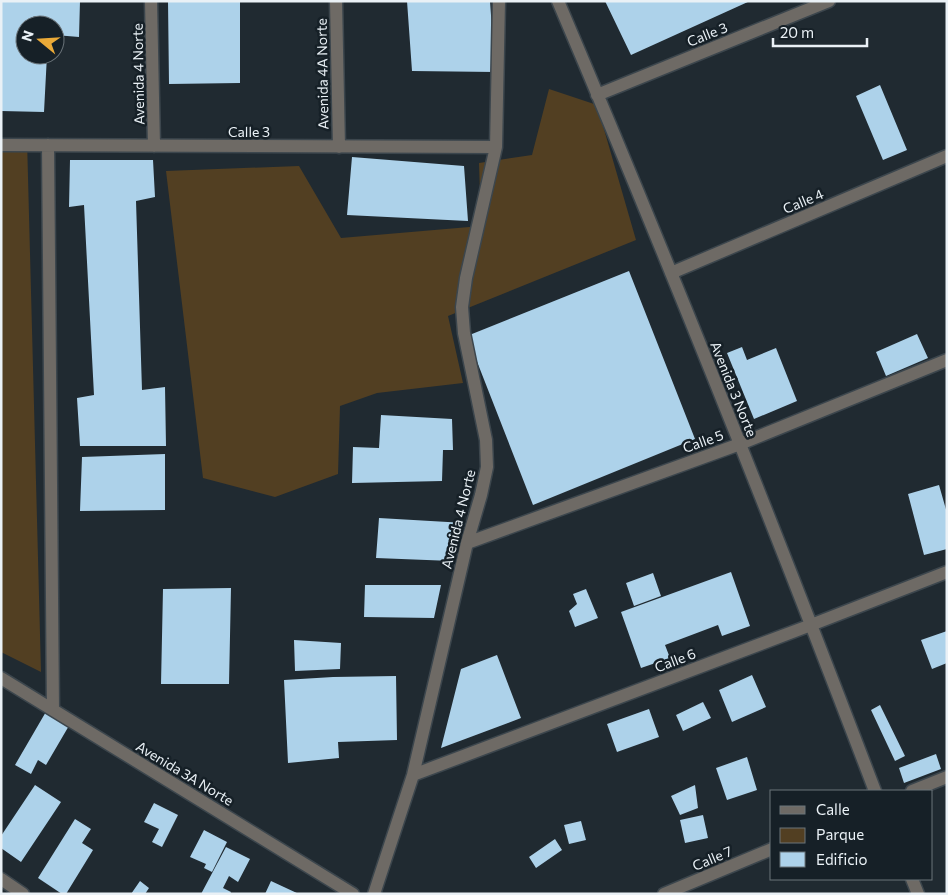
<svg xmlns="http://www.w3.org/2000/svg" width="948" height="895" font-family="Commissioner,sans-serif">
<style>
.green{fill:#523f22}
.building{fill:#add2ea}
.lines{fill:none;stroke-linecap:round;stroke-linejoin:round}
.minor-casing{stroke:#3c464d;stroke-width:15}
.minor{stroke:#6e6a65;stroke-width:12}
.labels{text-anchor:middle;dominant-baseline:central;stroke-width:5;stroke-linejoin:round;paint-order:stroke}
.street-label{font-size:14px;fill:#eaf1f6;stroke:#162027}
</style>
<rect width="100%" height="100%" fill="#202a31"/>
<path class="green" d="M 549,89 L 597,105 L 636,240 L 448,316 L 463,383 L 377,393 L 340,406 L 338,474 L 275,497 L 203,478 L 166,171 L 299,166 L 341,238 L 481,226 L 479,163 L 532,155 Z
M 27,139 L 41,672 L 1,652 L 1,140 Z"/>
<path class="building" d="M 1,1 L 80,1 L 79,37 L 55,35 L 55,25 L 25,25 L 25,55 L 47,55 L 44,112 L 1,111 Z
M 168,1 L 240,1 L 240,83 L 169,84 Z
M 407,1 L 490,1 L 495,72 L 412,71 Z
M 605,1 L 750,1 L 631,55 Z
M 880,85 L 907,150 L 883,160 L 856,96 Z
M 352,157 L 464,166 L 468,221 L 347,215 Z
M 70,160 L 153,160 L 155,197 L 136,201 L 142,390 L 165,387 L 166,446 L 80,446 L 77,398 L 94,395 L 84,205 L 69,207 Z
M 629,271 L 695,439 L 533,505 L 467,336 Z
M 917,334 L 928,358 L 886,376 L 876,352 Z
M 742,347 L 747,360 L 776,348 L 797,401 L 754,419 L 727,353 Z
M 381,415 L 452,419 L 453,450 L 443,450 L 442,481 L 352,483 L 353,447 L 379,448 Z
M 165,454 L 165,510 L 80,511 L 82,457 Z
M 939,485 L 947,513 L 947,549 L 924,555 L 908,494 Z
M 379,518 L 465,523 L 452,561 L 376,558 Z
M 731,572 L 750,626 L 722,636 L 718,625 L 665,645 L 670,658 L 641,668 L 621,612 Z
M 653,573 L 661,596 L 634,606 L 626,583 Z
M 365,585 L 441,585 L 434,618 L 364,617 Z
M 231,588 L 229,684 L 161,684 L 163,589 Z
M 586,589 L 598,618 L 575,627 L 569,611 L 577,604 L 573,594 Z
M 947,631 L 947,663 L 932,669 L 921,640 Z
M 294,640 L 341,643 L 340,669 L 295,671 Z
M 497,655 L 521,718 L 441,748 L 461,669 Z
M 752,675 L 766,707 L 732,722 L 719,690 Z
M 396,676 L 397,740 L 338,742 L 339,758 L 288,763 L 284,680 L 333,677 Z
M 703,702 L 711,718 L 683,731 L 676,715 Z
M 880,705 L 905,756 L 895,761 L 871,710 Z
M 649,709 L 659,737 L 617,752 L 607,724 Z
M 47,710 L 70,724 L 46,765 L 38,760 L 31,774 L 15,765 Z
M 936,754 L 941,769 L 904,783 L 899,768 Z
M 747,757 L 757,790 L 727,800 L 716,768 Z
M 35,785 L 61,802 L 21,862 L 1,848 L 1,836 Z
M 695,785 L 698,808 L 680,815 L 671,796 Z
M 154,803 L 178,815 L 162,847 L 152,842 L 159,829 L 144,822 Z
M 703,815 L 708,838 L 685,843 L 680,820 Z
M 75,819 L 91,829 L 82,843 L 93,850 L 66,894 L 62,894 L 38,878 Z
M 581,821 L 586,840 L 569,844 L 564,825 Z
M 204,830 L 227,842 L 212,872 L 204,868 L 206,864 L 190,857 Z
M 555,839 L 562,850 L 536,868 L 529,857 Z
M 226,847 L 250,859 L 238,882 L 229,876 L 223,888 L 231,892 L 230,894 L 201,894 Z
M 140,881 L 149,888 L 145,894 L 131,894 Z
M 271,881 L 299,894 L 265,894 Z"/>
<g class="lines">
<defs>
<path id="minor" d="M 151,1 L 154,146
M 336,1 L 339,147
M 558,1 C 669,262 774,526 875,791
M 597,95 L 829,1
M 1,145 L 496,147
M 48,145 L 53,710
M 671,273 L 947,156
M 467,543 L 740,444 L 947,360
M 1,678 L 353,894
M 413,775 L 811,625 L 947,572
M 912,791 L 947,777
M 1,879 L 23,894
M 912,879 L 918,894
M 374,894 L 413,775 L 467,543 L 481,495 L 487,467 L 486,440 L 464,333 L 462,307 L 466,278 L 496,147 L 499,1
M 664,894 L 772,849"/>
</defs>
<use href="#minor" class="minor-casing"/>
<use href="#minor" class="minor"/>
</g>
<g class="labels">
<g class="street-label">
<text transform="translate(707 34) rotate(-22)">Calle 3</text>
<text transform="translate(138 74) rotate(-91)">Avenida 4 Norte</text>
<text transform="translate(322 74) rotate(-91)">Avenida 4A Norte</text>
<text x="249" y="131">Calle 3</text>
<text transform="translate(803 201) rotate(-23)">Calle 4</text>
<text transform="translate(734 389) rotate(68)">Avenida 3 Norte</text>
<text transform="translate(703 441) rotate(-20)">Calle 5</text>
<text transform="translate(458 519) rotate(-76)">Avenida 4 Norte</text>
<text transform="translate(675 660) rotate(-21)">Calle 6</text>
<text transform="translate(185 773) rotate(31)">Avenida 3A Norte</text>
<text transform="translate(712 858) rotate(-23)">Calle 7</text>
</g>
</g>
<rect width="948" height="895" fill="none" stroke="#eaf1f6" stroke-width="5"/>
<rect x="770" y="790" width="162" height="90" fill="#162027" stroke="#6b747a"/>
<rect x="780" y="806" width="25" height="8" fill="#6e6a65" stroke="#6b747a"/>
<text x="816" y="815" font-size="15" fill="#eaf1f6">Calle</text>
<rect x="780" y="828" width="25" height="15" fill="#523f22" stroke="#6b747a"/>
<text x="816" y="840" font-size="15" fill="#eaf1f6">Parque</text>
<rect x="780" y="852" width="25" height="15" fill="#add2ea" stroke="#6b747a"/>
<text x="816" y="865" font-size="15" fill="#eaf1f6">Edificio</text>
<g transform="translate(40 40) rotate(288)"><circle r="24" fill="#162027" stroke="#6b747a"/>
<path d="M0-4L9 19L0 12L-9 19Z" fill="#eaaa38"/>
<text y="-8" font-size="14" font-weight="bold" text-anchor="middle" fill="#eaf1f6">N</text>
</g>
<path d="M773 38v8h94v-8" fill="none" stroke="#eaf1f6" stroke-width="2.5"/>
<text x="780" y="38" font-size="15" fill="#eaf1f6" stroke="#162027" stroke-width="4" paint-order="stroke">20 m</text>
</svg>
